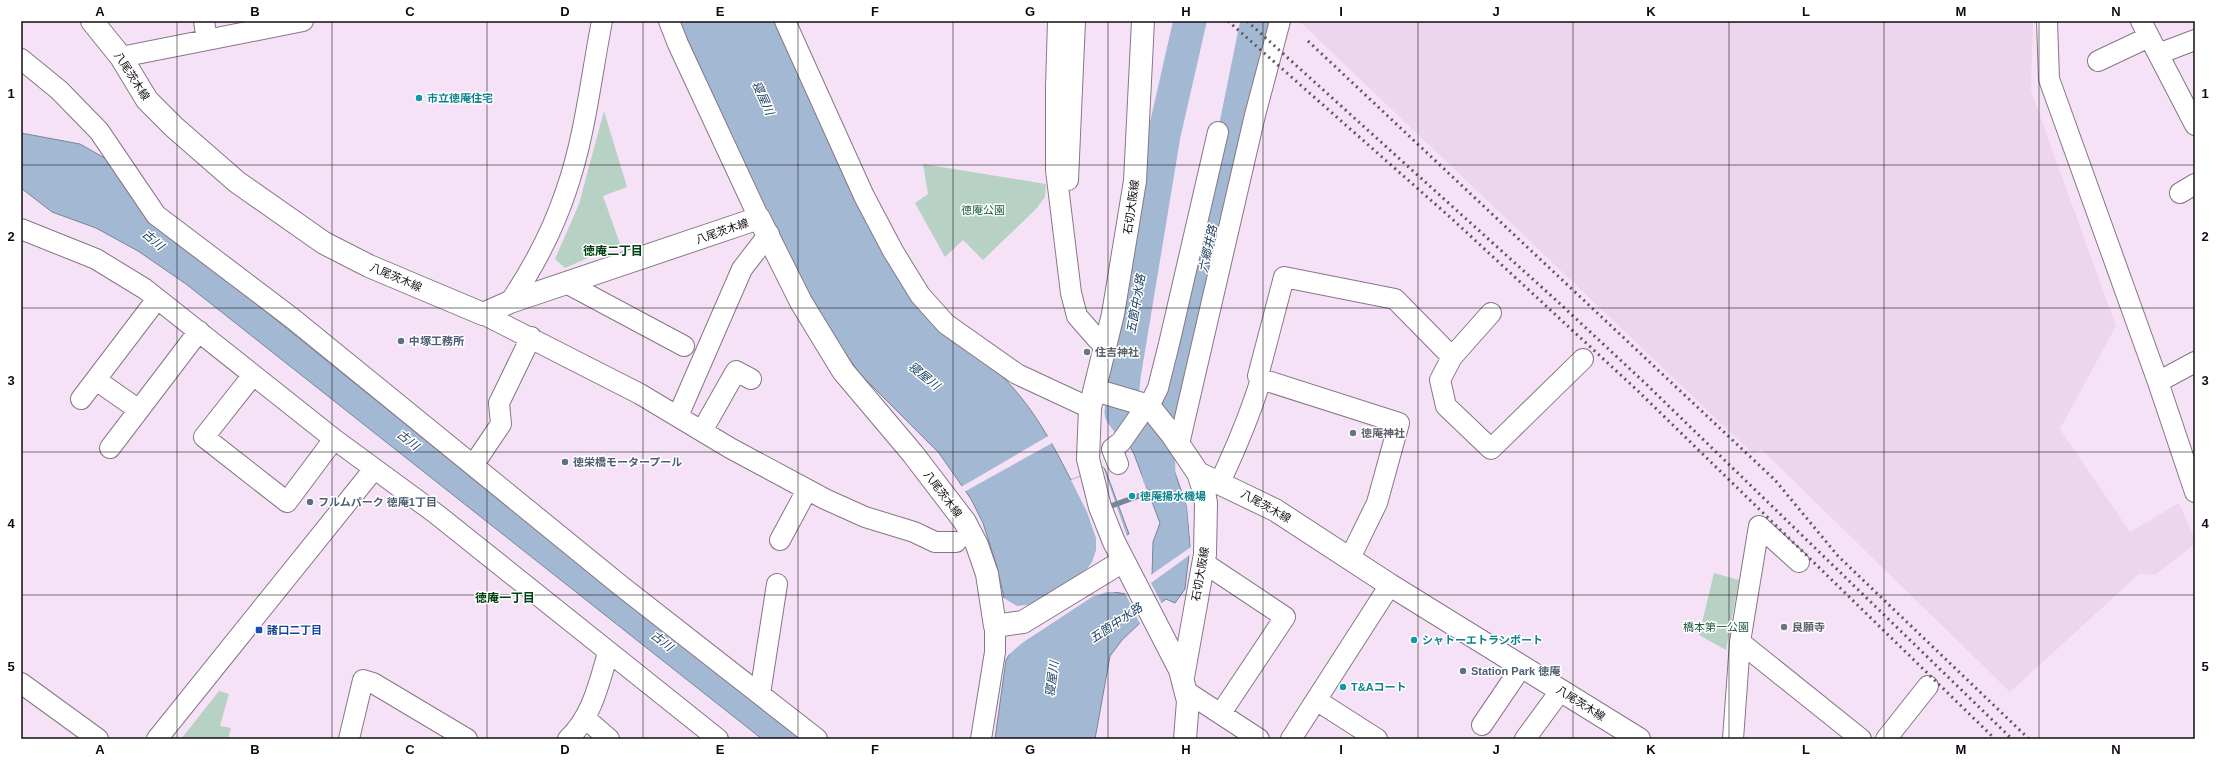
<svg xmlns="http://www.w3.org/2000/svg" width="2216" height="760" font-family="Arial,'Noto Sans JP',sans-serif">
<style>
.built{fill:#eed5ee}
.green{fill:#b7d1c4}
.water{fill:#a3b9d3;stroke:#778599}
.pier{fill:#f6e2f6}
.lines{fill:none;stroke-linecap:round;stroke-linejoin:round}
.stream{stroke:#778599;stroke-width:5.5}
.river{stroke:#a3b9d3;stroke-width:33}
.minor-casing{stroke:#877687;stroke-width:22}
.major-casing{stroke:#877687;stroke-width:24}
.minor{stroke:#fff;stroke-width:20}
.major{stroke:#fff;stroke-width:22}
.rail{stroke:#605560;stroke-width:3;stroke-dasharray:2 4;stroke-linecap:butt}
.grid{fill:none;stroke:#110b11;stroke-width:1;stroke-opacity:0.55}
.culture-dot{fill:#0f9aa8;stroke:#fff;stroke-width:1.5}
.service-dot{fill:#5c6f8a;stroke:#fff;stroke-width:1.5}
.worship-dot{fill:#6b7280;stroke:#fff;stroke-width:1.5}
.transit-dot{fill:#1a4fb4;stroke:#fff;stroke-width:1.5}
.labels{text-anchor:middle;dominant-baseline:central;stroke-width:3;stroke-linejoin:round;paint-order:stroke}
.street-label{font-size:11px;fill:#110b11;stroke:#fff}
.culture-label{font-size:11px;font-weight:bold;fill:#0d838f;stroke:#fff;text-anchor:start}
.park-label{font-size:11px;fill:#1d5b43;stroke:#fff}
.service-label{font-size:11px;font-weight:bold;fill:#4e5e75;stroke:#fff;text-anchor:start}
.worship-label{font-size:11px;font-weight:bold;fill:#5b616d;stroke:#fff;text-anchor:start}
.transit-label{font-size:11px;font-weight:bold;fill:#164399;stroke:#fff;text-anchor:start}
.water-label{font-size:12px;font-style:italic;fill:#204065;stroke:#fff}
.neighbourhood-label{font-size:12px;font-weight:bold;fill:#004212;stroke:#fff}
.neatline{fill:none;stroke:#110b11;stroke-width:1.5}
.grid-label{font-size:13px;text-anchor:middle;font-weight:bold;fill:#110b11}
</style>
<rect width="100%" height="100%" fill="#f6e2f6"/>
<path class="built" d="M 1299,21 L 2033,21 L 2031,91 L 2116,326 L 2060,429 L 2130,532 L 2179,503 L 2195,539 L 2195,544 L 2155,575 L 2139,574 L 2010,692 L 1762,450 L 1752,453 Z"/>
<path class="green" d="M 604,111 L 627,187 L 603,196 L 620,244 L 565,268 L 555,259 L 579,204 Z
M 923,164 L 1046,184 L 1045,197 L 1037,208 L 983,260 L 963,240 L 945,257 L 915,203 L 928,194 Z
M 1714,573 L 1739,580 L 1726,650 L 1699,635 Z
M 219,691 L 229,694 L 220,726 L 231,728 L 228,739 L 181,739 Z"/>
<path class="water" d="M 679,21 L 777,21 L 874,231 L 989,364 C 1028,398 1048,435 1071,480 L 1103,467 L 1105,469 L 1129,534 L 1096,550 L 1114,592 L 1126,594 L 1152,576 L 1153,542 L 1160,523 L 1134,454 L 1115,419 L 1113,407 L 1131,411 L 1145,421 L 1166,447 L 1187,507 L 1190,546 L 1185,589 L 1175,603 L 1166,599 L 1162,602 L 1122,640 L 1110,656 L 1095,739 L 995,739 L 1006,660 L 1009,655 L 1004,598 L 997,567 L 983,523 L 971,499 L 939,453 L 860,374 L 822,320 L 766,211 Z
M 21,133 L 80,144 L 108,160 L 173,237 L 434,447 L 474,476 L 807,739 L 762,739 L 186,284 L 138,251 L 96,228 L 52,212 L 21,188 Z"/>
<path class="pier" d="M 1050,435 L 1054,442 L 964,492 L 961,487 Z
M 1103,467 L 1127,536 L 1103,547 L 1103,549 L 1099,551 L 1118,592 L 1107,592 L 1092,597 L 1022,643 L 1004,659 L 1007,654 L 1002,597 L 1017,606 L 1035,604 L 1086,570 L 1092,562 L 1096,550 L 1096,538 L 1087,512 L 1071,480 Z
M 1181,485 L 1188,507 L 1192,546 L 1191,554 L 1151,583 L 1162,604 L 1141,626 L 1125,593 L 1191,547 L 1187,507 Z"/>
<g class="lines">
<path class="stream" d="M 1111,506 L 1155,490"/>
<path class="river" d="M 1132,428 L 1121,413 L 1124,377 L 1164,135 L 1190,21
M 1159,476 L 1158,435 L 1172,400 L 1198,296 L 1235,129 L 1257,21"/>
<defs>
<path id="minor" d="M 204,21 L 207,40
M 669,21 L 678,44 L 759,218
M 785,21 L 864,196 L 893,251 L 920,295 L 946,324 L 1017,374 L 1090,408
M 1058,21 L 1056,87 L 1056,170 L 1071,293 L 1077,316 L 1098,340 L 1106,346
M 2047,21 L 2049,79 L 2158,382 L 2195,492
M 2141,21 L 2195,125
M 2158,54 L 2195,40
M 121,57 L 303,21
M 21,59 L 59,90 L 99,131 L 156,215 L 292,318 L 620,585 L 817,739
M 2098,61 L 2149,37
M 1068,180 L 1075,21
M 2180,193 L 2195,184
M 21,229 L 96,259 L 145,289 L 334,439 L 435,513 L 718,739
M 568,284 L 684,346
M 510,302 C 533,268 553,230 566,191 C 585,137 591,77 602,21
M 483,314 L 640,394 L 730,448 L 825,499 L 865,517 L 914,532 L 935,542 L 956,542
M 1452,357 L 1440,380 L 1446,406 L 1491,449 L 1583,359
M 253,375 L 204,437 L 287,502 L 334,439
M 1261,379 L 1399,423 L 1377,503 L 1350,558
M 96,380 L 139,410
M 2158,382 L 2195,362
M 81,399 L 157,299
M 1149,406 L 1158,388 L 1169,344 L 1218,132
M 678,416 L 742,269 L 769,234
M 702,431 L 736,371 L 751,379
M 1179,444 L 1255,115 L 1280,21
M 110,448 L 199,331
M 474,464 L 501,424 L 499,403 L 531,337
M 1118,464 L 1112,449 L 1121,442 L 1147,405
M 1220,482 C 1236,448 1250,415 1261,379 L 1258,376 L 1284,277 L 1395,299 L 1452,357 L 1491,313
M 780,540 L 807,490
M 1204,563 L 1285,617 L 1221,713
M 1740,642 L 1861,739
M 21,683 L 98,739
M 1187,692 L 1259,739
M 760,694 L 777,584
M 1316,700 L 1377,739
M 585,718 L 609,739
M 1482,725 L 1522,666
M 157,739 L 374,469
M 349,739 L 363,680 L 373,683 L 467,739
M 568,739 C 592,717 599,683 608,653
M 981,739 L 995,652 L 995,626
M 1291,739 L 1390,585
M 1525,739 L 1561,690
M 1733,739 L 1740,642 L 1759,526 L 1799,562
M 1886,739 L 1928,686"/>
<path id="major" d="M 92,21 L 121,57 L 147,100 L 174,127 L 237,182 L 324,243 L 369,266 L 483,314 L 510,302 L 759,218 L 801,302 L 843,371 L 913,454 L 965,522 L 977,545 L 987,574 L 995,626 L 1023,622 L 1123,561
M 1143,21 L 1135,181 L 1113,314 L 1090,408 L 1088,459 L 1100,507 L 1114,542 L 1180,670 L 1188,701 L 1185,739
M 1095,390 L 1149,406 L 1173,436 L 1198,473 L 1204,491 L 1206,503 L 1205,554 L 1183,677
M 1198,473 L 1275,510 L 1390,585 L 1639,739"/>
</defs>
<use href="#minor" class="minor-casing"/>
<use href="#major" class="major-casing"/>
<use href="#minor" class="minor"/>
<use href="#major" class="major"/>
<path class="rail" d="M 1228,21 L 1451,218 L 1638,391 L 1995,739
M 1247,21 L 1557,301 L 1645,383 L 2012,739
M 1308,41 L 1775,480 L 1838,556 L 2029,739"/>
</g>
<path class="grid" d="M 177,21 L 177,739M 332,21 L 332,739M 487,21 L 487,739M 643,21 L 643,739M 798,21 L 798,739M 953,21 L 953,739M 1108,21 L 1108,739M 1263,21 L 1263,739M 1418,21 L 1418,739M 1573,21 L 1573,739M 1729,21 L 1729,739M 1884,21 L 1884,739M 2039,21 L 2039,739M 21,165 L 2195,165M 21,308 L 2195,308M 21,452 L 2195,452M 21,595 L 2195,595"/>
<g class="culture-dot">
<circle cx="419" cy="98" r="4"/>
<circle cx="1132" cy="496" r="4"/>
<circle cx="1414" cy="640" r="4"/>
<circle cx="1343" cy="687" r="4"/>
</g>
<g class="service-dot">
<circle cx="401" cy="341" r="4"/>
<circle cx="565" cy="462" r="4"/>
<circle cx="310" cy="502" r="4"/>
<circle cx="1463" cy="671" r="4"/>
</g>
<g class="worship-dot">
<circle cx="1087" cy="352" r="4"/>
<circle cx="1353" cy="433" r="4"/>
<circle cx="1784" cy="627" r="4"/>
</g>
<rect class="transit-dot" x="255" y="626" width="8" height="8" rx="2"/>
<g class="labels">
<g class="street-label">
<text transform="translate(132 76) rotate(57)">八尾茨木線</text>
<text transform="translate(1131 207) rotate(-82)">石切大阪線</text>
<text transform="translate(722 231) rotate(-19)">八尾茨木線</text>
<text transform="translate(396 277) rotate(23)">八尾茨木線</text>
<text transform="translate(943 494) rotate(53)">八尾茨木線</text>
<text transform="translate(1266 506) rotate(29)">八尾茨木線</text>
<text transform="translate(1200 574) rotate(-80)">石切大阪線</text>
<text transform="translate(1581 703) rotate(32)">八尾茨木線</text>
</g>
<g class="culture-label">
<text x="427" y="98">市立徳庵住宅</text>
<text x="1140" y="496">徳庵揚水機場</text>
<text x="1422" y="640">シャトーエトランボート</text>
<text x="1351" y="687">T&amp;Aコート</text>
</g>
<g class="park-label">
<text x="983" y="210">徳庵公園</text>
<text x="1716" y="627">橋本第一公園</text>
</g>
<g class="service-label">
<text x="409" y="341">中塚工務所</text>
<text x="573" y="462">徳栄橋モータープール</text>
<text x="318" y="502">フルムパーク 徳庵1丁目</text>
<text x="1471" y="671">Station Park 徳庵</text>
</g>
<g class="worship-label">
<text x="1095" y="352">住吉神社</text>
<text x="1361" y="433">徳庵神社</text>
<text x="1792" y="627">良願寺</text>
</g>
<g class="transit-label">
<text x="267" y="630">諸口二丁目</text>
</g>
<g class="water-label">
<text transform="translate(763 98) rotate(66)">寝屋川</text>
<text transform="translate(153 240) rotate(40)">古川</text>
<text transform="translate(1208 249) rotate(-78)">六郷井路</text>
<text transform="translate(1136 304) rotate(-80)">五箇中水路</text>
<text transform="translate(924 376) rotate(39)">寝屋川</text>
<text transform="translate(408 440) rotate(38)">古川</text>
<text transform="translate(1116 623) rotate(-34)">五箇中水路</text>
<text transform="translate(662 641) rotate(38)">古川</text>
<text transform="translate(1052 679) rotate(-83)">寝屋川</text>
</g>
<g class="neighbourhood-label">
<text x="613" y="251">徳庵二丁目</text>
<text x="505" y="598">徳庵一丁目</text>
</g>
</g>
<rect width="2216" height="760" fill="none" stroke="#ffffff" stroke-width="44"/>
<rect x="22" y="22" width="2172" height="716" class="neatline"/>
<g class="grid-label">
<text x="100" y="16">A</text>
<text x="255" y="16">B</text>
<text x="410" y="16">C</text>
<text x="565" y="16">D</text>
<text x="720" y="16">E</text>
<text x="875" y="16">F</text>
<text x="1030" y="16">G</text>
<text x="1186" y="16">H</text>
<text x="1341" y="16">I</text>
<text x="1496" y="16">J</text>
<text x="1651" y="16">K</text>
<text x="1806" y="16">L</text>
<text x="1961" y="16">M</text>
<text x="2116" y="16">N</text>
<text x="11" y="98">1</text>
<text x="2205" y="98">1</text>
<text x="11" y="241">2</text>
<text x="2205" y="241">2</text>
<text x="11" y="385">3</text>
<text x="2205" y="385">3</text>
<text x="11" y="528">4</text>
<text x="2205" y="528">4</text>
<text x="11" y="671">5</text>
<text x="2205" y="671">5</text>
<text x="100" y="754">A</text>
<text x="255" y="754">B</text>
<text x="410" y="754">C</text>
<text x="565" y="754">D</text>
<text x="720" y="754">E</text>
<text x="875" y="754">F</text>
<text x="1030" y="754">G</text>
<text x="1186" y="754">H</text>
<text x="1341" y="754">I</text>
<text x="1496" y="754">J</text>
<text x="1651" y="754">K</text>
<text x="1806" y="754">L</text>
<text x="1961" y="754">M</text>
<text x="2116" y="754">N</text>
</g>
</svg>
